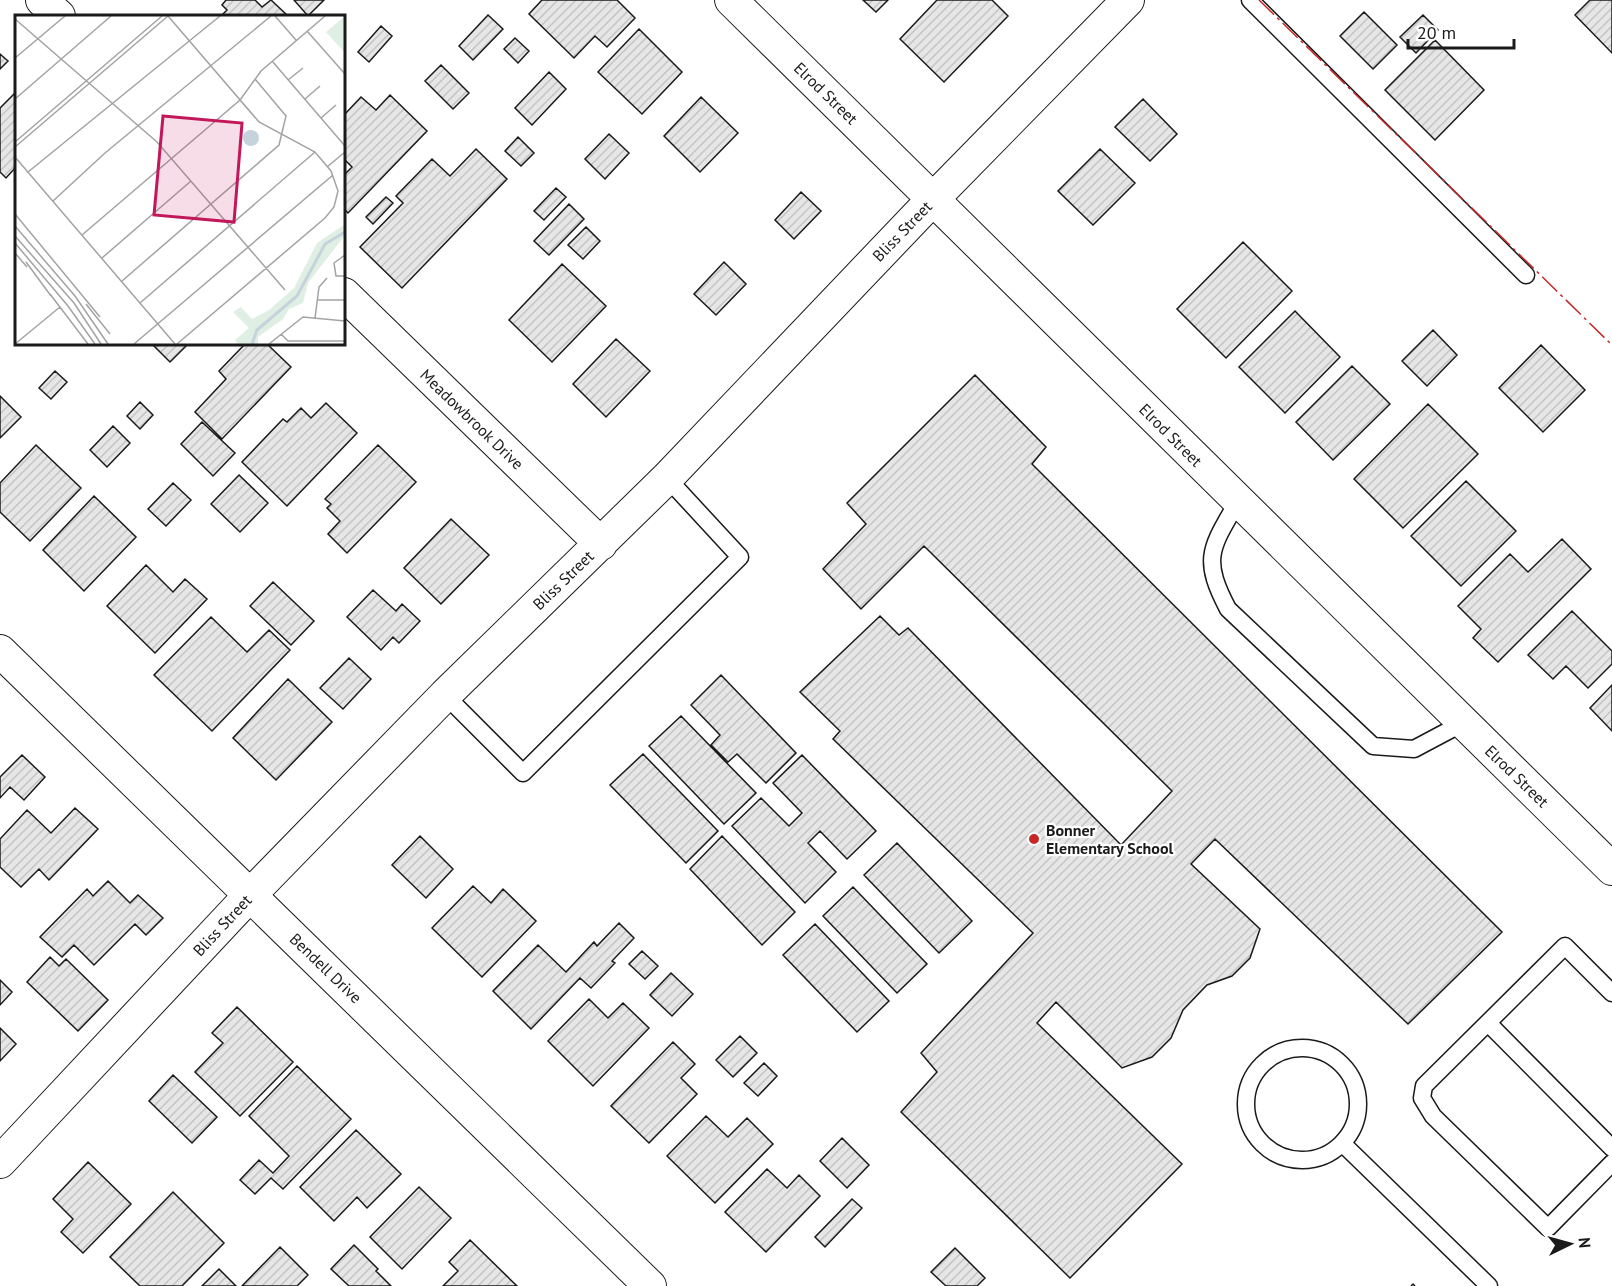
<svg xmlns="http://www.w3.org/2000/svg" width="1612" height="1286" font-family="'PT Sans',sans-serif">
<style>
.building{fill:url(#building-hatch);stroke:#1a1a1a;stroke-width:1.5}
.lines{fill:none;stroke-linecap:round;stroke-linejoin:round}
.service-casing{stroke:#1a1a1a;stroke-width:19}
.minor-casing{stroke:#1a1a1a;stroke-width:34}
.service{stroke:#fff;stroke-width:16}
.minor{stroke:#fff;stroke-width:32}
.fence{stroke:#1a1a1a;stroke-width:1.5;stroke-dasharray:8 3;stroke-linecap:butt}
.power{stroke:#c62828;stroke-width:1.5;stroke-dasharray:21 4.5 3 4.5;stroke-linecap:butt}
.poi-dot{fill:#c62828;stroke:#fff;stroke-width:2}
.labels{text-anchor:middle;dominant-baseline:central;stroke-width:4.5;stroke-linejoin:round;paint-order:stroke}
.street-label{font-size:16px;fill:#1a1a1a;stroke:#fff}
.poi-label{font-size:16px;font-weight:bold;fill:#1a1a1a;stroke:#fff;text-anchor:start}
.inset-river{fill:none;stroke:#c6d2dc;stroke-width:3}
.inset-road{fill:none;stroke:#a3a3a3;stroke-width:1.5}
.view{fill:#c2185b;fill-opacity:0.15;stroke:#c2185b;stroke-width:3}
.inset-edge{fill:none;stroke:#1a1a1a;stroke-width:3}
</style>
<defs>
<pattern id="building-hatch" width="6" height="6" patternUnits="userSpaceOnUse" patternTransform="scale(1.5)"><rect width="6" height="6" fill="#e6e6e6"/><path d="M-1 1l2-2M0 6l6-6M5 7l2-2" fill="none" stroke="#c5c5c5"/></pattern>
</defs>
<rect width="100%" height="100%" fill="#fff"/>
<path class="building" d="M 226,0 L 255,0 L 262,7 L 271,0 L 288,16 L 221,16 L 227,10 L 222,5 Z
M 294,0 L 324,0 L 308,16 Z
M 542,0 L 617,0 L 635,18 L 607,47 L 595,36 L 574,58 L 529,14 Z
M 863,0 L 888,0 L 876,12 Z
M 937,0 L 992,0 L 1008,16 L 944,82 L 900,39 Z
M 1590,0 L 1612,0 L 1612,53 L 1575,15 Z
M 1364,12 L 1397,45 L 1373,69 L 1340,36 Z
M 488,15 L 503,29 L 473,60 L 459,46 Z
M 1423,15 L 1438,30 L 1416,53 L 1400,37 Z
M 381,26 L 392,36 L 369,62 L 358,52 Z
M 639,29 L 682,72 L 642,114 L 598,72 Z
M 515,38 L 529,51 L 518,63 L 504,49 Z
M 1435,40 L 1484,90 L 1435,140 L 1385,90 Z
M 0,54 L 8,61 L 0,69 Z
M 441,65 L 469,93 L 453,109 L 425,81 Z
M 549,72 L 566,89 L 532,125 L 515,108 Z
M 15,93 L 16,167 L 6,178 L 0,172 L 0,108 Z
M 390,95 L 427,131 L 348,213 L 344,209 L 344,175 L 352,167 L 344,159 L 344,115 L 361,97 L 376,110 Z
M 701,97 L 738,133 L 700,172 L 664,136 Z
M 1143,99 L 1177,134 L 1150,161 L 1115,127 Z
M 609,134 L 629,153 L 605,179 L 585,159 Z
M 518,137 L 534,153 L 521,166 L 505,151 Z
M 476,149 L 507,179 L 402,288 L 360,247 L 403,203 L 396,196 L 432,159 L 450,176 Z
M 1100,149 L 1135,183 L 1093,225 L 1058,191 Z
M 556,188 L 566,197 L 544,220 L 534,211 Z
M 801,192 L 821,211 L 794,239 L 775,220 Z
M 386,197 L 393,203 L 373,224 L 366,217 Z
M 569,204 L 584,219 L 549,255 L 534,241 Z
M 586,227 L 600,241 L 583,259 L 568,245 Z
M 1243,242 L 1292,291 L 1226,358 L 1177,309 Z
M 724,262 L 746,284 L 716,315 L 694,294 Z
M 562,264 L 606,306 L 552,362 L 509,320 Z
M 1295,311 L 1340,357 L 1285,413 L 1239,367 Z
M 1433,330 L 1457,355 L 1427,386 L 1402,361 Z
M 616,339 L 650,371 L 606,417 L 573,384 Z
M 152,344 L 188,344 L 170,362 Z
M 245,344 L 267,344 L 291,367 L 222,439 L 195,412 L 226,379 L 219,371 Z
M 1541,345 L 1585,390 L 1543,432 L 1499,388 Z
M 1352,366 L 1390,404 L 1333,460 L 1296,422 Z
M 55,371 L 67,382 L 51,399 L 39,388 Z
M 975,375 L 1046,447 L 1032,464 L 1502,932 L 1408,1024 L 1215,839 L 1191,864 L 1260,929 L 1250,958 L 1232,976 L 1207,985 L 1183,1010 L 1171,1038 L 1152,1057 L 1122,1068 L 1056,1002 L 1037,1023 L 1182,1164 L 1070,1278 L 901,1112 L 937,1072 L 921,1053 L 1033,933 L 833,739 L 840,731 L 800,692 L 880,616 L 899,635 L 908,628 L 1121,845 L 1172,791 L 924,546 L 861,609 L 823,569 L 866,524 L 847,503 Z
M 0,396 L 21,417 L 0,438 Z
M 140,402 L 153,415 L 140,429 L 127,416 Z
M 326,403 L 357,433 L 287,506 L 242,462 L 283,419 L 287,422 L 301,408 L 311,418 Z
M 1428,404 L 1478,454 L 1403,528 L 1354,479 Z
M 202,422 L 235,453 L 213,476 L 181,444 Z
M 113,426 L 130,443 L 107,467 L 90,450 Z
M 36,445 L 81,488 L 30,541 L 0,512 L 0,483 Z
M 378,445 L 416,482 L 347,553 L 328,534 L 340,521 L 327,508 L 331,504 L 325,499 Z
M 239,475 L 268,503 L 240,532 L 211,504 Z
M 1466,481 L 1516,531 L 1461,586 L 1411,536 Z
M 173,483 L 191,500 L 166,526 L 148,509 Z
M 94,496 L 136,537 L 84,591 L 43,550 Z
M 451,519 L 489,555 L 441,604 L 404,568 Z
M 1562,539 L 1591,569 L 1498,662 L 1473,638 L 1481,629 L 1458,606 L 1510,554 L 1528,572 Z
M 146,565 L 173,592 L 185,579 L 207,599 L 155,653 L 107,606 Z
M 273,582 L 314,621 L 291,645 L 250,606 Z
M 373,590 L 396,611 L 402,604 L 420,621 L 399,643 L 393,637 L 381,650 L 347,617 Z
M 1572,611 L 1612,651 L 1612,664 L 1588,688 L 1566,666 L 1553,679 L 1528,655 Z
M 211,617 L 247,652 L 269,630 L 290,650 L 212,731 L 154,675 Z
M 349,658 L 371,679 L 343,709 L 320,688 Z
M 721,675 L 796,753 L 766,783 L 737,754 L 728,762 L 711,745 L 720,735 L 691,705 Z
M 288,679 L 332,722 L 276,780 L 233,738 Z
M 1612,685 L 1612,731 L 1590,708 Z
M 681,716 L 756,793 L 724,824 L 649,746 Z
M 643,754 L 718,831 L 686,863 L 610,785 Z
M 22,755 L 45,777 L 24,800 L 10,787 L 0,798 L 0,777 Z
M 802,755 L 876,831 L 847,859 L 820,831 L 808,843 L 836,872 L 805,903 L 732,826 L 761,798 L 789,826 L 802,813 L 773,783 Z
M 75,808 L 98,829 L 49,880 L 39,869 L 21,887 L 0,867 L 0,839 L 27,810 L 51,833 Z
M 420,836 L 453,869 L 426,898 L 392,865 Z
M 722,836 L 795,912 L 762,945 L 690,869 Z
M 897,843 L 972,921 L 939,953 L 864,875 Z
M 108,881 L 130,903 L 138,895 L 163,918 L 146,935 L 135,924 L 94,965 L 74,945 L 62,957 L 40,937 L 87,889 L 93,896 Z
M 473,886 L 491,903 L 503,889 L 536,921 L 482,977 L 432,928 Z
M 853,887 L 927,964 L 897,993 L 823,916 Z
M 619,923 L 634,938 L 612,961 L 615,963 L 591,988 L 580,978 L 531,1029 L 493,991 L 538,945 L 566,972 L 594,942 L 597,946 Z
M 815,924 L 889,1001 L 857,1032 L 783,955 Z
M 642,951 L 658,966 L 645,979 L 629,964 Z
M 50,957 L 59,966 L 66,959 L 108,1000 L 78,1031 L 27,982 Z
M 671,973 L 693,994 L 672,1016 L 650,995 Z
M 0,980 L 12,992 L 0,1005 Z
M 589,999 L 608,1018 L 623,1003 L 649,1028 L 593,1086 L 548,1041 Z
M 237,1007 L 293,1062 L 240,1116 L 195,1072 L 223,1043 L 212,1033 Z
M 0,1028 L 16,1044 L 0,1061 Z
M 740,1036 L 757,1053 L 733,1077 L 716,1060 Z
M 673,1042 L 695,1064 L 681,1078 L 697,1094 L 649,1143 L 611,1106 Z
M 764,1063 L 777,1076 L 758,1096 L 744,1083 Z
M 297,1066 L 351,1119 L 283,1189 L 271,1178 L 255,1194 L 240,1180 L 259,1160 L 273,1173 L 289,1156 L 249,1116 Z
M 173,1075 L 217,1117 L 192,1143 L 149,1101 Z
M 706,1116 L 728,1137 L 747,1118 L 773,1144 L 715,1203 L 667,1156 Z
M 356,1130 L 401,1174 L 367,1208 L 357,1197 L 334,1221 L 300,1187 Z
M 842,1138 L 869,1165 L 847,1188 L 820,1161 Z
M 88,1162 L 131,1204 L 83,1253 L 61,1232 L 73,1219 L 53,1199 Z
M 767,1169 L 787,1188 L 799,1175 L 820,1196 L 766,1252 L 725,1212 Z
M 419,1187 L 451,1218 L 402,1269 L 370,1237 Z
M 173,1192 L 224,1243 L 182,1286 L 140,1286 L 110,1257 Z
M 852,1199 L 862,1208 L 825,1247 L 815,1237 Z
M 470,1240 L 517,1286 L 443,1286 L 458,1271 L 449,1262 Z
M 354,1245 L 378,1269 L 376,1271 L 391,1286 L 349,1286 L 331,1269 Z
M 280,1247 L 308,1275 L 297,1286 L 242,1286 Z
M 955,1248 L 985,1278 L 977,1286 L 946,1286 L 931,1272 Z
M 219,1269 L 236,1286 L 202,1286 Z"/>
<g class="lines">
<defs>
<path id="service" d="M 1250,0 L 1526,275
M 1238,501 C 1211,548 1201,558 1228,609 L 1373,746 L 1414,749 L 1463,723
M 445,695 L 523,773 L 740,557 L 667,478
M 1612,993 L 1565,946 L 1424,1086 L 1422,1098 L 1433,1116 L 1548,1228 L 1612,1163
M 1488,1023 L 1612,1148
M1246 1104a56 56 0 1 1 112 0a56 56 0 1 1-112 0Z
M 1342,1143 L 1489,1286"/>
<path id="minor" d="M 42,0 L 59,16
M 731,0 L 1612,869
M 344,294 L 601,544
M 0,651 L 650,1286
M 0,1162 L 251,894 L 445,695 L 667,478 L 934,198 L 1128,0"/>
</defs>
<use href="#service" class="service-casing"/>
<use href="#minor" class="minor-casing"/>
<use href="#service" class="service"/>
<use href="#minor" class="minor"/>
<path class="fence" d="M 1411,1286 L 1413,1284 L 1415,1286"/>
<path class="power" d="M 1259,0 L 1612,345"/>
</g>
<circle class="poi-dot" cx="1034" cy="839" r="6"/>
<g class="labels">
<g class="street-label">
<text transform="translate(826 93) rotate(44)">Elrod Street</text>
<text transform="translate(902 231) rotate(-46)">Bliss Street</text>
<text transform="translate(472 419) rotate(44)">Meadowbrook Drive</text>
<text transform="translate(1171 435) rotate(45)">Elrod Street</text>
<text transform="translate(563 580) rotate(-44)">Bliss Street</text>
<text transform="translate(1517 776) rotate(44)">Elrod Street</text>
<text transform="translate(222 925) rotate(-47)">Bliss Street</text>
<text transform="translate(326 968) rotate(44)">Bendell Drive</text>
</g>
<g class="poi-label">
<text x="1046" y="830">Bonner<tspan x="1046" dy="18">Elementary School</tspan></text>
</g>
</g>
<g transform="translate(15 15)">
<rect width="330" height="330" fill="#fff"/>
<path d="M 330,209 L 330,220 L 293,268 L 288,288 L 274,294 L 268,304 L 243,322 L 243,329 L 223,329 L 220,325 L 234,313 L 218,297 L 226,292 L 237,304 L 254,295 L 279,273 L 302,228 Z" fill="#e0efe3"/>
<path d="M 330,1 L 330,38 L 311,17 Z" fill="#e0efe3"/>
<path d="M228 123a8 8 0 1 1 16 0a8 8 0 1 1-16 0Z" fill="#c6d2dc"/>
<path class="inset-river" d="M 237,329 L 242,315 L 282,281 L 310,229 L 330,217"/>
<path class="inset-road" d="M 153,1 L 244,107 L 300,137 L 316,156 L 323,176 L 319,192 L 310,203 L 162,329M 260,1 L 281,25M 0,4 L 142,127 L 270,275M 292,16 L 330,59M 0,43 L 50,1M 257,46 L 330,131M 273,65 L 288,53M 0,84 L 96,1M 290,84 L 305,71M 306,103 L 321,90M 0,127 L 147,1M 0,132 L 153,1M 0,142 L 160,329M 312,152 L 330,137M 13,157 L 205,1M 38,186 L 90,138 L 256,1M 0,199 L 85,302M 0,211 L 60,281 L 93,329M 67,220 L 225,85 L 246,56 L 310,1M 0,221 L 59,288 L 86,329M 0,228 L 53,291 L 80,329M 0,238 L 12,252M 330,240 L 319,248 L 321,261 L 330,261M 87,243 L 176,166M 11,247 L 36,281M 107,266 L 264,130 L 271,101 L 240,64M 35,279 L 73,329M 302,285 L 330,285M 125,288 L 300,137M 71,289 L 95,319M 300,303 L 304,272 L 312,263M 266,319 L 273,326 L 330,326M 0,329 L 45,292M 119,329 L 318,160M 254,329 L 288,302 L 330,306"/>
<path class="view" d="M 148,101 L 227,108 L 219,207 L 139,200 Z"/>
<rect width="330" height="330" class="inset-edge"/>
</g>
<g transform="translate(1570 1244) rotate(85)" stroke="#ffffff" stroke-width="4.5" paint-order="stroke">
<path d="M0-4.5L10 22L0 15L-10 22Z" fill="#1a1a1a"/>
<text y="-9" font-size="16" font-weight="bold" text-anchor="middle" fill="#1a1a1a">N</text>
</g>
<path d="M1408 39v9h106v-9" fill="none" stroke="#1a1a1a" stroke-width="3"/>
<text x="1417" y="39" font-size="18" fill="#1a1a1a" stroke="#ffffff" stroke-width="4.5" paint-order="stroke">20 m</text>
</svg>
